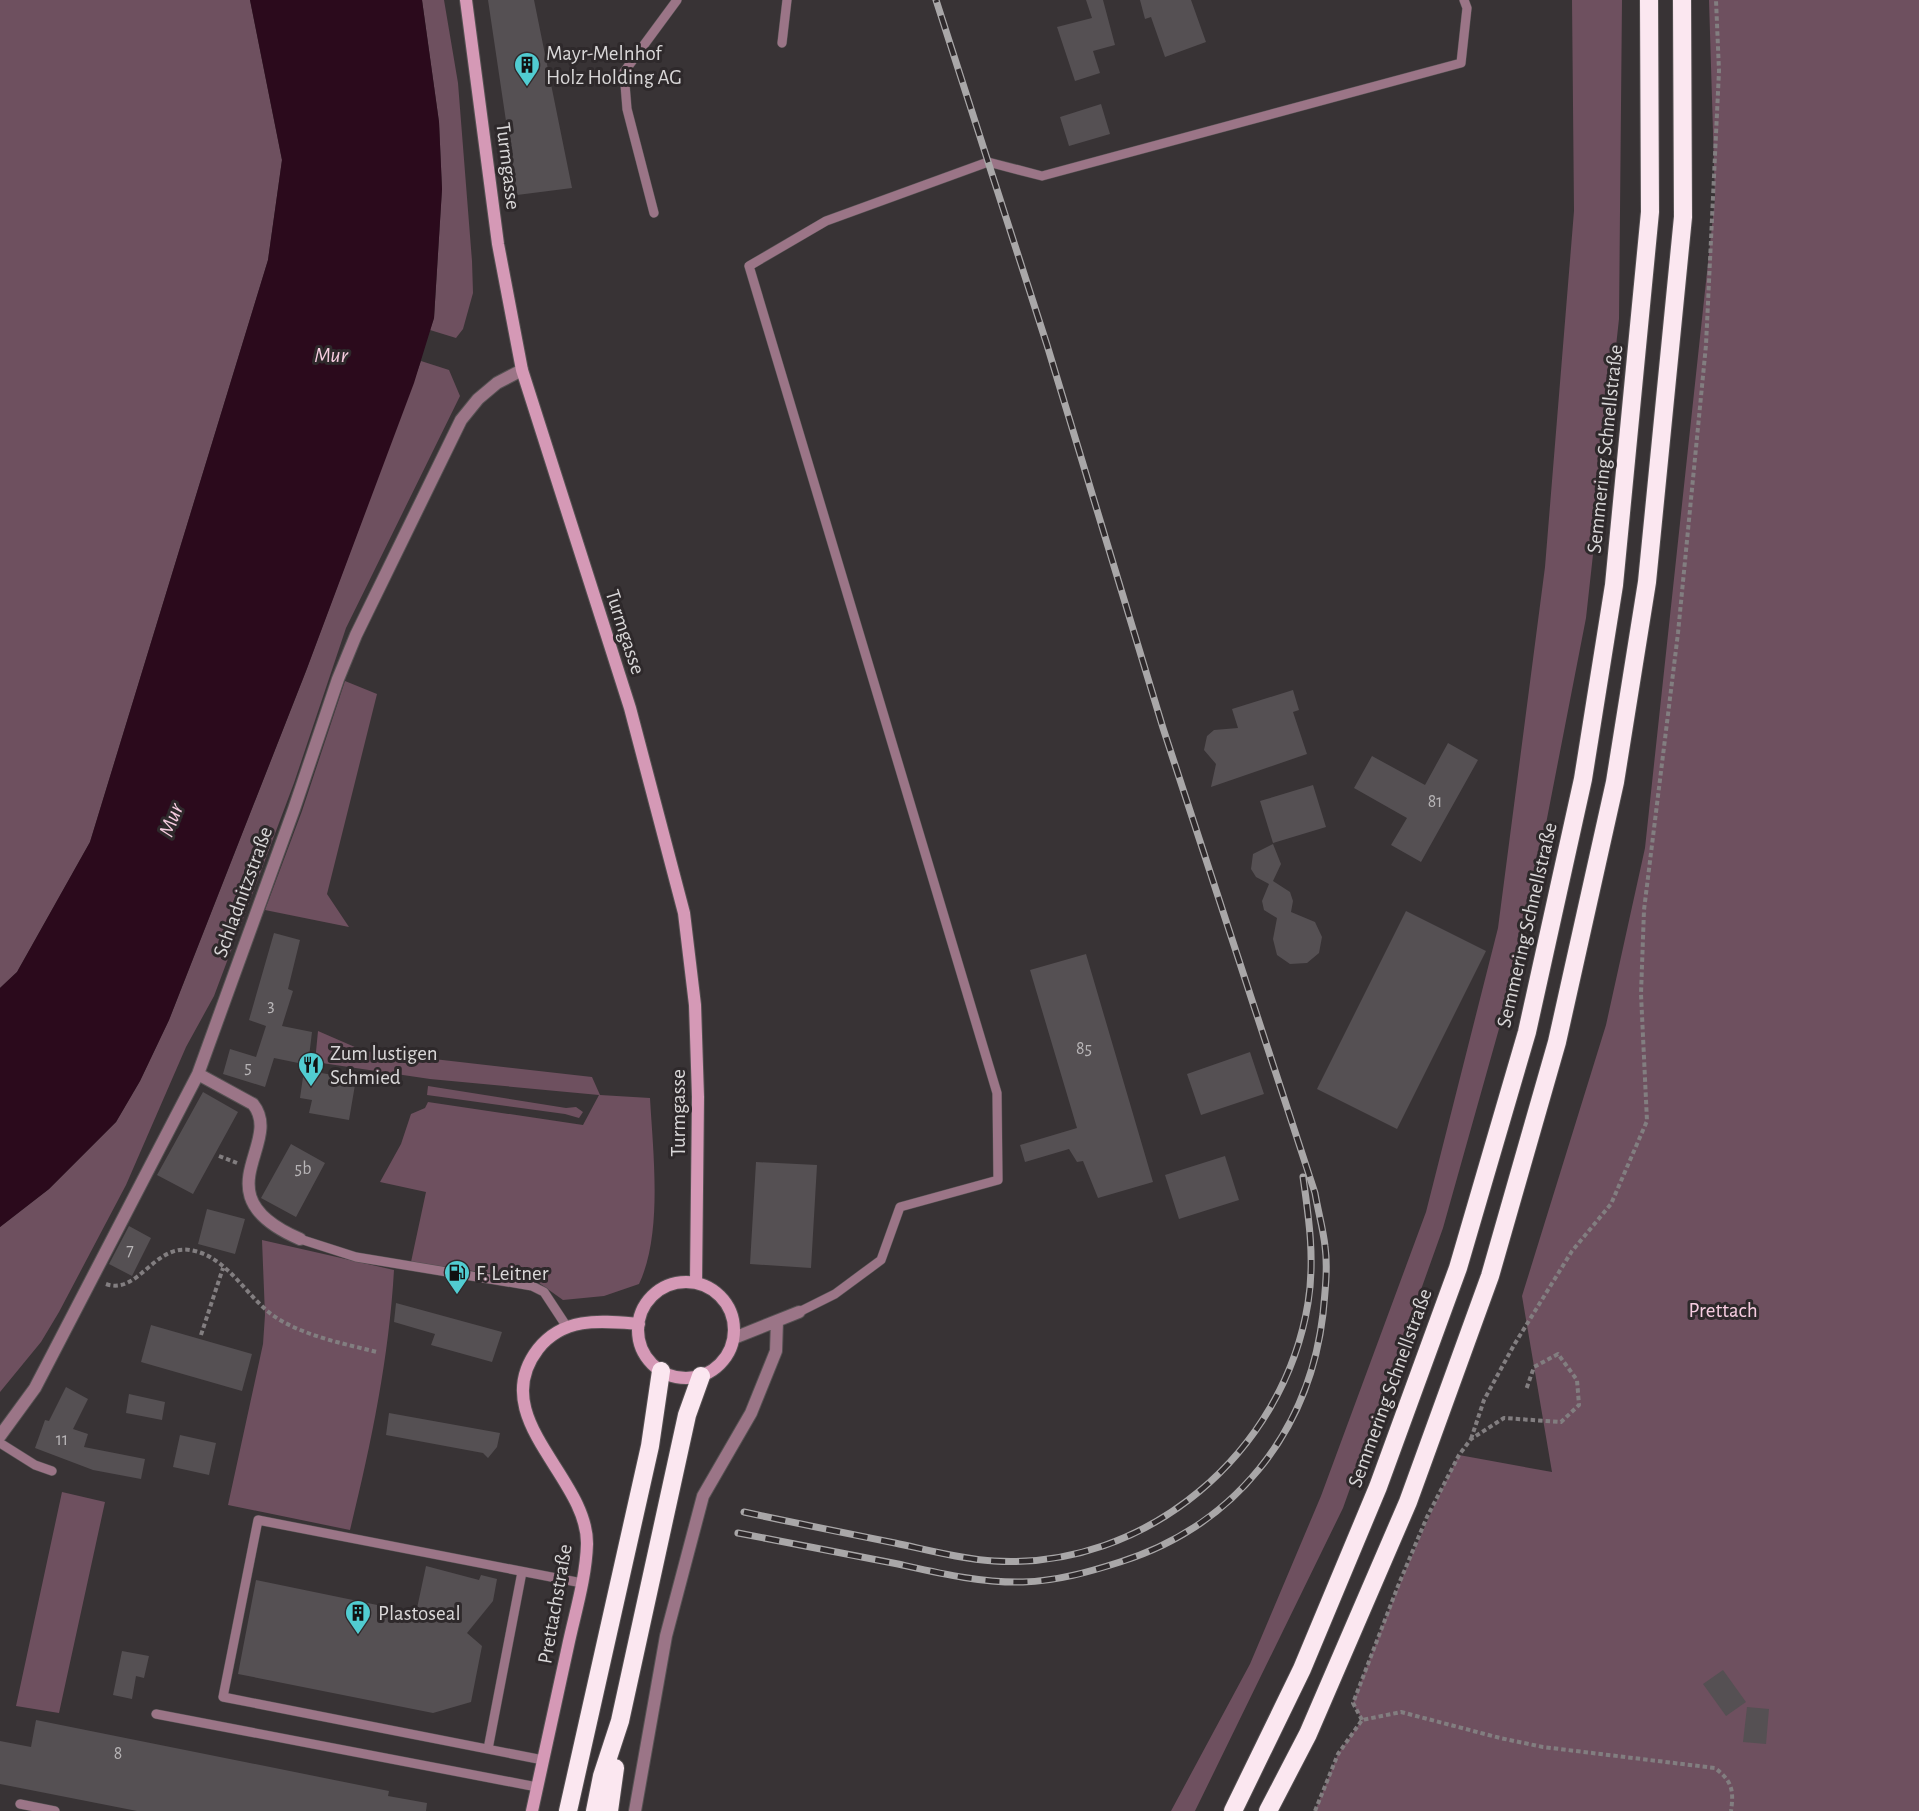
<svg xmlns="http://www.w3.org/2000/svg" width="1919" height="1811" font-family="'Alegreya Sans',sans-serif">
<style>
.green{fill:#6e505f}
.water{fill:#2b0a1c}
.building{fill:#555053}
.lines{fill:none;stroke-linecap:round;stroke-linejoin:round}
.lane-casing{stroke:#555152;stroke-width:10}
.street-casing{stroke:#555152;stroke-width:14}
.secondary-casing{stroke:#555152;stroke-width:14}
.highway-casing{stroke:#555152;stroke-width:20}
.path{stroke:#827e80;stroke-width:4;stroke-dasharray:4.5 3;stroke-linecap:butt}
.lane{stroke:#9b7587;stroke-width:9}
.street{stroke:#9b7587;stroke-width:12}
.secondary{stroke:#d599b6;stroke-width:12}
.highway{stroke:#fbe7f0;stroke-width:18}
.rail-casing{stroke:#a9a7a8;stroke-width:7}
.rail{stroke:#2e292b;stroke-width:4.5;stroke-dasharray:14;stroke-linecap:butt}
.labels{text-anchor:middle;dominant-baseline:central;stroke-width:6;stroke-linejoin:round;paint-order:stroke}
.number-label{font-size:18px;fill:#b8b5b7}
.poi-label{font-size:21px;fill:#d9d7d8;stroke:#2e292b;text-anchor:start}
.street-label{font-size:21px;fill:#d9d7d8;stroke:#2e292b}
.park-label{font-size:21px;fill:#f7cde1;stroke:#2e292b}
.water-label{font-size:22px;font-style:italic;fill:#f7cce0;stroke:#2e292b}
</style>
<rect width="100%" height="100%" fill="#383335"/>
<path class="green" d="M 0,0 L 250,0 L 282,160 L 268,260 L 90,842 L 17,972 L 0,988 Z
M 422,0 L 444,0 L 458,83 L 472,261 L 473,293 L 463,329 L 456,338 L 430,330 L 434,318 L 442,189 L 439,122 Z
M 1572,0 L 1622,0 L 1619,319 L 1586,618 L 1522,947 L 1443,1228 L 1343,1508 L 1195,1811 L 1171,1811 L 1250,1664 L 1321,1496 L 1426,1212 L 1498,928 L 1545,567 L 1574,211 Z
M 1709,0 L 1919,0 L 1919,1811 L 1315,1811 L 1338,1754 L 1362,1720 L 1353,1703 C 1385,1618 1418,1536 1459,1455 L 1552,1472 L 1522,1296 L 1606,1025 L 1645,848 L 1715,198 Z
M 421,361 L 449,370 L 460,396 L 346,628 L 294,783 L 214,996 L 186,1047 L 126,1185 L 59,1312 L 41,1342 L 0,1392 L 0,1227 L 49,1189 L 116,1122 L 140,1081 L 169,1020 L 306,671 Z
M 345,681 L 377,694 L 327,894 L 349,927 L 265,910 L 302,811 Z
M 318,1031 L 364,1051 L 592,1077 L 600,1095 L 650,1098 C 653,1153 663,1233 639,1284 L 604,1296 L 563,1300 L 535,1280 L 411,1262 L 426,1192 L 380,1182 L 401,1144 L 411,1114 L 425,1108 L 428,1102 L 583,1125 L 599,1095 L 430,1079 L 315,1062 Z
M 428,1086 L 566,1108 L 576,1107 L 583,1112 L 579,1118 L 565,1114 L 427,1095 Z
M 262,1240 L 394,1270 C 389,1358 371,1445 350,1530 L 228,1505 L 263,1344 L 265,1315 Z
M 62,1492 L 105,1502 L 59,1713 L 16,1706 Z"/>
<path class="water" d="M 250,0 L 422,0 L 439,122 L 442,189 L 434,318 L 414,383 L 306,671 L 169,1020 L 140,1081 L 116,1122 L 49,1189 L 0,1227 L 0,988 L 17,972 L 90,842 L 268,260 L 282,160 Z"/>
<path class="building" d="M 488,0 L 534,0 L 572,188 L 517,195 Z
M 1086,0 L 1103,0 L 1115,45 L 1093,51 L 1100,73 L 1075,81 L 1057,27 L 1092,18 Z
M 1140,0 L 1191,0 L 1206,42 L 1165,57 L 1151,17 L 1145,19 Z
M 1101,104 L 1110,134 L 1069,146 L 1060,117 Z
M 1293,690 L 1299,710 L 1293,712 L 1307,754 L 1211,787 L 1216,764 L 1204,750 L 1207,736 L 1214,730 L 1238,728 L 1232,709 Z
M 1448,743 L 1478,760 L 1421,862 L 1391,845 L 1407,818 L 1354,788 L 1372,756 L 1425,785 Z
M 1313,785 L 1326,827 L 1273,843 L 1260,801 Z
M 1273,844 L 1281,864 L 1273,881 L 1290,892 L 1293,901 L 1291,912 L 1315,922 L 1322,937 L 1319,953 L 1307,963 L 1290,964 L 1277,955 L 1273,939 L 1277,918 L 1264,910 L 1262,901 L 1269,884 L 1256,877 L 1251,869 L 1253,854 Z
M 1406,911 L 1486,951 L 1397,1129 L 1317,1089 Z
M 274,933 L 300,940 L 288,989 L 293,991 L 282,1026 L 312,1032 L 308,1065 L 274,1058 L 265,1087 L 223,1074 L 230,1049 L 256,1057 L 266,1026 L 249,1020 Z
M 1086,954 L 1153,1182 L 1098,1198 L 1083,1161 L 1077,1162 L 1069,1149 L 1025,1162 L 1020,1145 L 1077,1128 L 1030,970 Z
M 1250,1052 L 1264,1094 L 1201,1115 L 1187,1074 Z
M 304,1070 L 356,1079 L 349,1120 L 309,1113 L 312,1100 L 300,1098 Z
M 203,1092 L 238,1112 L 193,1194 L 157,1175 Z
M 291,1144 L 325,1163 L 296,1217 L 261,1198 Z
M 1225,1156 L 1239,1200 L 1179,1219 L 1165,1175 Z
M 756,1162 L 817,1165 L 811,1268 L 750,1264 Z
M 207,1209 L 245,1219 L 235,1254 L 198,1244 Z
M 129,1226 L 151,1238 L 132,1276 L 109,1264 Z
M 396,1303 L 502,1332 L 492,1362 L 431,1345 L 435,1334 L 394,1322 Z
M 151,1325 L 252,1354 L 242,1391 L 141,1362 Z
M 66,1387 L 88,1399 L 73,1429 L 88,1434 L 84,1447 L 145,1459 L 141,1479 L 93,1470 L 35,1448 L 45,1420 L 49,1421 Z
M 129,1394 L 165,1402 L 162,1420 L 126,1413 Z
M 389,1413 L 500,1433 L 497,1447 L 488,1458 L 483,1453 L 386,1435 Z
M 180,1435 L 216,1443 L 209,1475 L 173,1467 Z
M 426,1566 L 479,1580 L 481,1575 L 497,1579 L 493,1601 L 467,1633 L 482,1646 L 471,1702 L 433,1713 L 238,1674 L 256,1580 L 416,1613 Z
M 122,1651 L 149,1656 L 144,1678 L 136,1676 L 132,1699 L 113,1695 Z
M 1723,1670 L 1746,1702 L 1726,1716 L 1703,1684 Z
M 1747,1707 L 1769,1709 L 1766,1744 L 1743,1742 Z
M 36,1720 L 389,1791 L 388,1796 L 427,1803 L 426,1811 L 137,1811 L 0,1784 L 0,1741 L 31,1747 Z"/>
<g class="lines">
<defs>
<path id="lane" d="M 782,43 L 787,0
M 654,213 L 627,109 L 624,72 L 677,0
M 300,1239 L 356,1257 L 532,1286 L 544,1292 L 567,1327
M 799,1312 L 835,1294 L 881,1260 L 900,1207 L 998,1180 L 997,1093 L 749,266 L 826,221 L 988,162 L 1042,176 L 1461,63 L 1467,8 L 1464,0
M 0,1443 L 35,1465 L 52,1471
M 156,1714 L 537,1787
M 488,1749 L 522,1572
M 543,1760 L 223,1697 L 258,1520 L 582,1583
M 20,1804 L 55,1811"/>
<path id="street" d="M 198,1074 L 253,1104 C 285,1144 198,1195 300,1239
M 734,1338 L 799,1312
M 0,1436 L 35,1388 L 198,1074 L 294,809 L 338,679 L 356,635 L 461,420 L 478,399 L 497,383 L 522,370
M 635,1811 L 666,1636 L 703,1496 L 751,1413 L 776,1351 L 777,1321"/>
<path id="secondary" d="M 466,0 L 498,244 L 522,370 L 630,708 L 684,913 L 695,1005 L 698,1097 L 696,1283
M638 1330a48 48 0 1 1 96 0a48 48 0 1 1-96 0Z
M 532,1811 C 544,1756 556,1701 568,1646 C 575,1613 586,1578 587,1544 C 588,1477 485,1418 538,1349 C 564,1316 602,1321 639,1324"/>
<path id="highway" d="M 568,1811 L 650,1446 L 661,1371
M 595,1811 L 602,1776 L 620,1721 L 687,1415 L 701,1376
M 609,1811 L 615,1768
M 1233,1811 L 1302,1669 L 1378,1487 L 1458,1268 L 1527,1032 L 1583,779 L 1614,585 L 1650,212 L 1649,0
M 1268,1811 L 1308,1734 L 1408,1502 L 1490,1276 L 1557,1042 L 1615,782 L 1647,582 L 1683,217 L 1682,0"/>
</defs>
<use href="#lane" class="lane-casing"/>
<use href="#street" class="street-casing"/>
<use href="#secondary" class="secondary-casing"/>
<use href="#highway" class="highway-casing"/>
<path class="path" d="M 219,1156 L 237,1163
M 106,1284 C 139,1296 155,1240 195,1251 C 231,1260 249,1302 280,1320 C 309,1337 345,1344 377,1352
M 201,1335 L 223,1268
M 1471,1439 L 1484,1400 L 1514,1345 L 1572,1251 L 1611,1204 L 1647,1121 L 1641,994 L 1644,910 L 1678,633 L 1706,345 L 1719,71 L 1716,0
M 1362,1720 L 1353,1703 L 1398,1586 L 1427,1517 L 1459,1455 L 1471,1439 L 1504,1418 L 1561,1422 L 1579,1405 L 1577,1380 L 1558,1354 L 1534,1367 L 1526,1390
M 1315,1811 L 1338,1754 L 1362,1720 L 1401,1712 L 1500,1738 L 1543,1747 L 1715,1768 C 1732,1781 1734,1790 1731,1811"/>
<use href="#lane" class="lane"/>
<use href="#street" class="street"/>
<use href="#secondary" class="secondary"/>
<use href="#highway" class="highway"/>
<defs>
<path id="rail" d="M 744,1512 C 795,1523 845,1533 895,1543 C 928,1550 961,1559 994,1561 C 1147,1570 1284,1452 1308,1303 C 1315,1260 1309,1219 1303,1177
M 738,1533 C 791,1543 844,1554 898,1564 C 939,1573 981,1583 1023,1582 C 1057,1581 1089,1572 1120,1562 C 1234,1526 1309,1433 1323,1314 C 1325,1292 1328,1268 1325,1246 C 1323,1228 1318,1211 1315,1193 L 1163,728 L 1047,345 L 936,0"/>
</defs>
<use href="#rail" class="rail-casing"/>
<use href="#rail" class="rail"/>
</g>
<defs>
<symbol id="building-pin" viewBox="-11 -11 22 30"><path d="M0 17L-7.5 6A9.5 9.5 0 1 1 7.5 6Z" fill="#51ccd1" stroke="#2e292b"/><path d="M-4-6H4V6H1V3H-1V6H-4ZM-2.5-4.3h1.7v1.8h-1.7ZM.8-4.3h1.7v1.8H.8ZM-2.5-1h1.7V.8h-1.7ZM.8-1h1.7V.8H.8Z" fill="#111"/></symbol>
<symbol id="restaurant-pin" viewBox="-11 -11 22 30"><path d="M0 17L-7.5 6A9.5 9.5 0 1 1 7.5 6Z" fill="#51ccd1" stroke="#2e292b"/><path d="M-5-6h1v4h1v-4h1v4h1v-4h1v5L-1.5 .5V6h-2V.5L-5-1ZM5-6V6H3V1.5H1.5Q1.5-4 5-6Z" fill="#111"/></symbol>
<symbol id="fuel-pin" viewBox="-11 -11 22 30"><path d="M0 17L-7.5 6A9.5 9.5 0 1 1 7.5 6Z" fill="#51ccd1" stroke="#2e292b"/><path d="M-5.5-6h7V0h2V4h1.3V-2.5L3-4.5l.8-.8L6-3V5H2.5V1h-1V6h-7ZM-4.2-4.7v3.2H.2V-4.7Z" fill="#111"/></symbol>
</defs>
<g fill-rule="evenodd">
<use href="#building-pin" x="512" y="50" width="30" height="40"/>
<use href="#restaurant-pin" x="296" y="1050" width="30" height="40"/>
<use href="#fuel-pin" x="442" y="1258" width="30" height="40"/>
<use href="#building-pin" x="343" y="1598" width="30" height="40"/>
</g>
<g class="labels">
<g class="number-label">
<text x="1435" y="802">81</text>
<text x="271" y="1006">3</text>
<text x="1084" y="1049">85</text>
<text x="248" y="1068">5</text>
<text x="303" y="1169">5b</text>
<text x="130" y="1251">7</text>
<text x="62" y="1440">11</text>
<text x="118" y="1754">8</text>
</g>
<g class="poi-label">
<text x="546" y="53">Mayr-Melnhof<tspan x="546" dy="24">Holz Holding AG</tspan></text>
<text x="330" y="1053">Zum lustigen<tspan x="330" dy="24">Schmied</tspan></text>
<text x="476" y="1273">F. Leitner</text>
<text x="378" y="1613">Plastoseal</text>
</g>
<g class="street-label">
<text transform="translate(508 166) rotate(83)">Turmgasse</text>
<text transform="translate(1605 449) rotate(-84)">Semmering Schnellstraße</text>
<text transform="translate(625 632) rotate(72)">Turmgasse</text>
<text transform="translate(243 892) rotate(-70)">Schladnitzstraße</text>
<text transform="translate(1527 925) rotate(-77)">Semmering Schnellstraße</text>
<text transform="translate(678 1113) rotate(-90)">Turmgasse</text>
<text transform="translate(1390 1388) rotate(-70)">Semmering Schnellstraße</text>
<text transform="translate(555 1604) rotate(-80)">Prettachstraße</text>
</g>
<g class="park-label">
<text x="1723" y="1310">Prettach</text>
</g>
<g class="water-label">
<text x="331" y="355">Mur</text>
<text transform="translate(171 820) rotate(-70)">Mur</text>
</g>
</g>
</svg>
